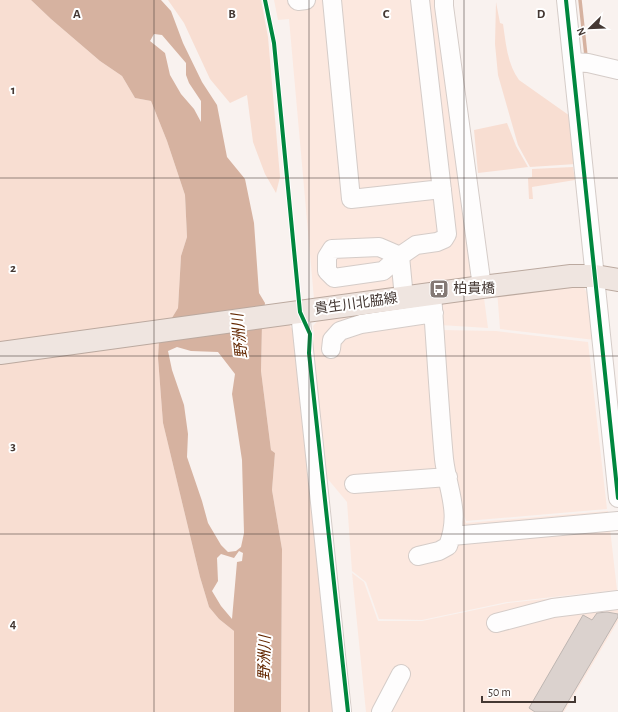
<svg xmlns="http://www.w3.org/2000/svg" width="618" height="712" font-family="'Alegreya Sans','Noto Sans JP',sans-serif">
<style>
.built{fill:#fce8df}
.green{fill:#f8ded2}
.water{fill:#d6b2a0;fill-rule:evenodd}
.lines{fill:none;stroke-linecap:round;stroke-linejoin:round}
.stream{stroke:#d6b2a0;stroke-width:3.5}
.building{fill:#dbd2ce;stroke:#beb6b2}
.minor-casing{stroke:#d5ccc8;stroke-width:20}
.major-casing{stroke:#bba99f;stroke-width:24}
.minor{stroke:#fefdfd;stroke-width:18}
.major{stroke:#efe5e0;stroke-width:22}
.cycleway-casing{stroke:#fff;stroke-width:6}
.cycleway{stroke:#00873e;stroke-width:4}
.grid{fill:none;stroke:#443833;stroke-width:1;stroke-opacity:0.55}
.labels{text-anchor:middle;dominant-baseline:central;stroke-width:4;stroke-linejoin:round;paint-order:stroke}
.poi-label{font-size:14px;fill:#443833;stroke:#fff;text-anchor:start}
.street-label{font-size:14px;fill:#443833;stroke:#fff}
.water-label{font-size:15px;font-style:italic;fill:#632700;stroke:#fff}
.grid-label{font-size:13px;text-anchor:middle;font-weight:bold;fill:#443833;stroke:#fff;stroke-width:4;stroke-linejoin:round;paint-order:stroke}
</style>
<rect width="100%" height="100%" fill="#f9f2ef"/>
<path class="built" d="M 274,0 L 438,0 L 475,273 L 472,278 L 463,281 L 314,299 L 289,19 L 278,20 Z
M 582,284 L 591,300 L 595,340 L 500,329 L 497,290 Z
M 484,298 L 488,328 L 440,325 L 440,330 L 496,331 L 588,342 L 607,509 L 466,521 L 455,496 L 454,497 L 466,523 L 608,511 L 617,590 L 507,602 L 422,620 L 379,619 L 366,582 L 352,571 L 347,502 L 327,478 L 312,355 L 314,333 L 313,326 L 324,314 Z
M 352,573 L 364,582 L 378,621 L 422,621 L 508,603 L 618,591 L 618,621 L 564,712 L 366,712 Z"/>
<path class="green" d="M 0,0 L 31,0 L 51,19 L 100,61 L 122,76 L 135,98 L 151,101 L 167,141 L 185,195 L 187,237 L 181,256 L 178,308 L 159,339 L 158,358 L 163,423 L 200,577 L 209,607 L 219,619 L 234,631 L 234,712 L 0,712 Z
M 168,0 L 261,0 L 268,37 L 280,177 L 276,193 L 265,174 L 253,142 L 247,95 L 230,103 L 210,79 L 184,23 Z
M 496,2 L 500,23 L 503,24 C 506,44 507,63 519,80 L 570,116 L 576,164 L 530,167 L 518,145 L 498,75 L 495,44 Z
M 507,123 L 516,146 L 528,167 L 478,173 L 474,130 Z
M 573,167 L 575,180 L 532,187 L 533,199 L 529,199 L 528,178 L 532,177 L 532,169 Z
M 262,324 L 289,324 L 295,333 L 333,712 L 281,712 L 282,549 L 272,490 L 275,453 L 271,450 L 261,371 Z"/>
<path class="water" d="M 31,0 L 161,0 L 171,11 L 183,43 L 202,82 L 217,105 L 227,157 L 245,179 L 254,223 L 259,293 L 265,303 L 262,324 L 261,371 L 271,450 L 275,453 L 272,490 L 282,549 L 281,712 L 234,712 L 234,631 L 219,619 L 209,607 L 200,577 L 163,423 L 158,358 L 159,339 L 178,308 L 181,256 L 187,237 L 185,195 L 167,141 L 151,101 L 135,98 L 122,76 L 100,61 L 51,19 ZM 154,34 L 162,35 L 186,63 L 186,75 L 189,83 L 201,101 L 201,122 L 194,109 L 181,94 L 170,75 L 165,53 L 150,41 ZM 177,347 L 191,351 L 218,352 L 235,374 L 232,394 L 242,460 L 244,533 L 241,547 L 236,551 L 228,552 L 221,545 L 208,523 L 202,501 L 187,457 L 188,434 L 184,405 L 172,370 L 168,351 ZM 239,551 L 243,553 L 242,561 L 237,562 L 232,619 L 221,606 L 212,591 L 218,581 L 217,558 L 221,554 L 234,558 Z"/>
<g class="lines">
<path class="stream" d="M 580,0 L 586,56 L 588,57"/>
</g>
<path class="building" d="M 607,612 L 618,614 L 618,617 L 562,712 L 535,712 L 529,708 L 583,615 L 592,620 L 597,613 Z"/>
<g class="lines">
<defs>
<path id="minor" d="M 297,0 L 298,1 L 306,0
M 332,0 L 351,199 L 442,189
M 444,0 L 444,6 L 482,287
M 566,0 L 618,498
M 573,62 L 588,63 L 618,70
M 400,256 L 379,247 L 332,249 L 327,257 L 327,271 L 334,278 L 383,271 L 400,256 L 416,245 L 437,242 L 444,239 L 447,234 L 420,0
M 400,256 L 404,298
M 300,312 L 342,712
M 331,349 L 332,340 L 340,331 L 361,324 L 434,313
M 354,484 L 448,477
M 452,536 L 618,521
M 418,556 L 439,551 L 448,546 C 461,512 448,492 444,459 C 439,404 436,349 432,294
M 496,623 L 553,608 L 618,600
M 381,712 L 401,674"/>
<path id="major" d="M 0,353 L 482,287 L 571,276 L 595,276 L 618,280"/>
</defs>
<use href="#minor" class="minor-casing"/>
<use href="#major" class="major-casing"/>
<use href="#minor" class="minor"/>
<use href="#major" class="major"/>
<defs>
<path id="cycleway" d="M 265,0 L 274,43 L 300,312 L 310,334 L 309,353 L 348,712
M 566,0 L 618,498"/>
</defs>
<use href="#cycleway" class="cycleway-casing"/>
<use href="#cycleway" class="cycleway"/>
</g>
<path class="grid" d="M 154,0 L 154,712M 309,0 L 309,712M 464,0 L 464,712M 0,178 L 618,178M 0,356 L 618,356M 0,534 L 618,534"/>
<defs>
<symbol id="bus-square" viewBox="-11 -11 22 22"><rect x="-9" y="-9" width="18" height="18" rx="4" fill="#837975" stroke="#fff"/><path d="M-5-6H5V4H4V6H2V4H-2V6H-4V4H-5ZM-3.5-4V0h7V-4ZM-3.5 1.2v1.5H-2V1.2ZM2 1.2v1.5H3.5V1.2Z" fill="#fff"/></symbol>
</defs>
<g fill-rule="evenodd">
<use href="#bus-square" x="428" y="278" width="22" height="22"/>
</g>
<g class="labels">
<g class="poi-label">
<text x="453" y="289">柏貴橋</text>
</g>
<g class="street-label">
<text transform="translate(356 304) rotate(-8)">貴生川北脇線</text>
</g>
<g class="water-label">
<text transform="translate(240 336) rotate(-96)">野洲川</text>
<text transform="translate(265 658) rotate(-89)">野洲川</text>
</g>
</g>
<g class="grid-label">
<text x="77" y="18">A</text>
<text x="232" y="18">B</text>
<text x="386" y="18">C</text>
<text x="541" y="18">D</text>
<text x="13" y="94">1</text>
<text x="13" y="272">2</text>
<text x="13" y="450">3</text>
<text x="13" y="628">4</text>
</g>
<g transform="translate(590 28) rotate(247)" stroke="#ffffff" stroke-width="3" paint-order="stroke">
<path d="M0-3L7 15L0 10L-7 15Z" fill="#443833"/>
<text y="-6" font-size="11" font-weight="bold" text-anchor="middle" fill="#443833">N</text>
</g>
<path d="M482 696v6h93v-6" fill="none" stroke="#443833" stroke-width="2"/>
<text x="488" y="696" font-size="12" fill="#443833" stroke="#ffffff" stroke-width="3" paint-order="stroke">50 m</text>
</svg>
